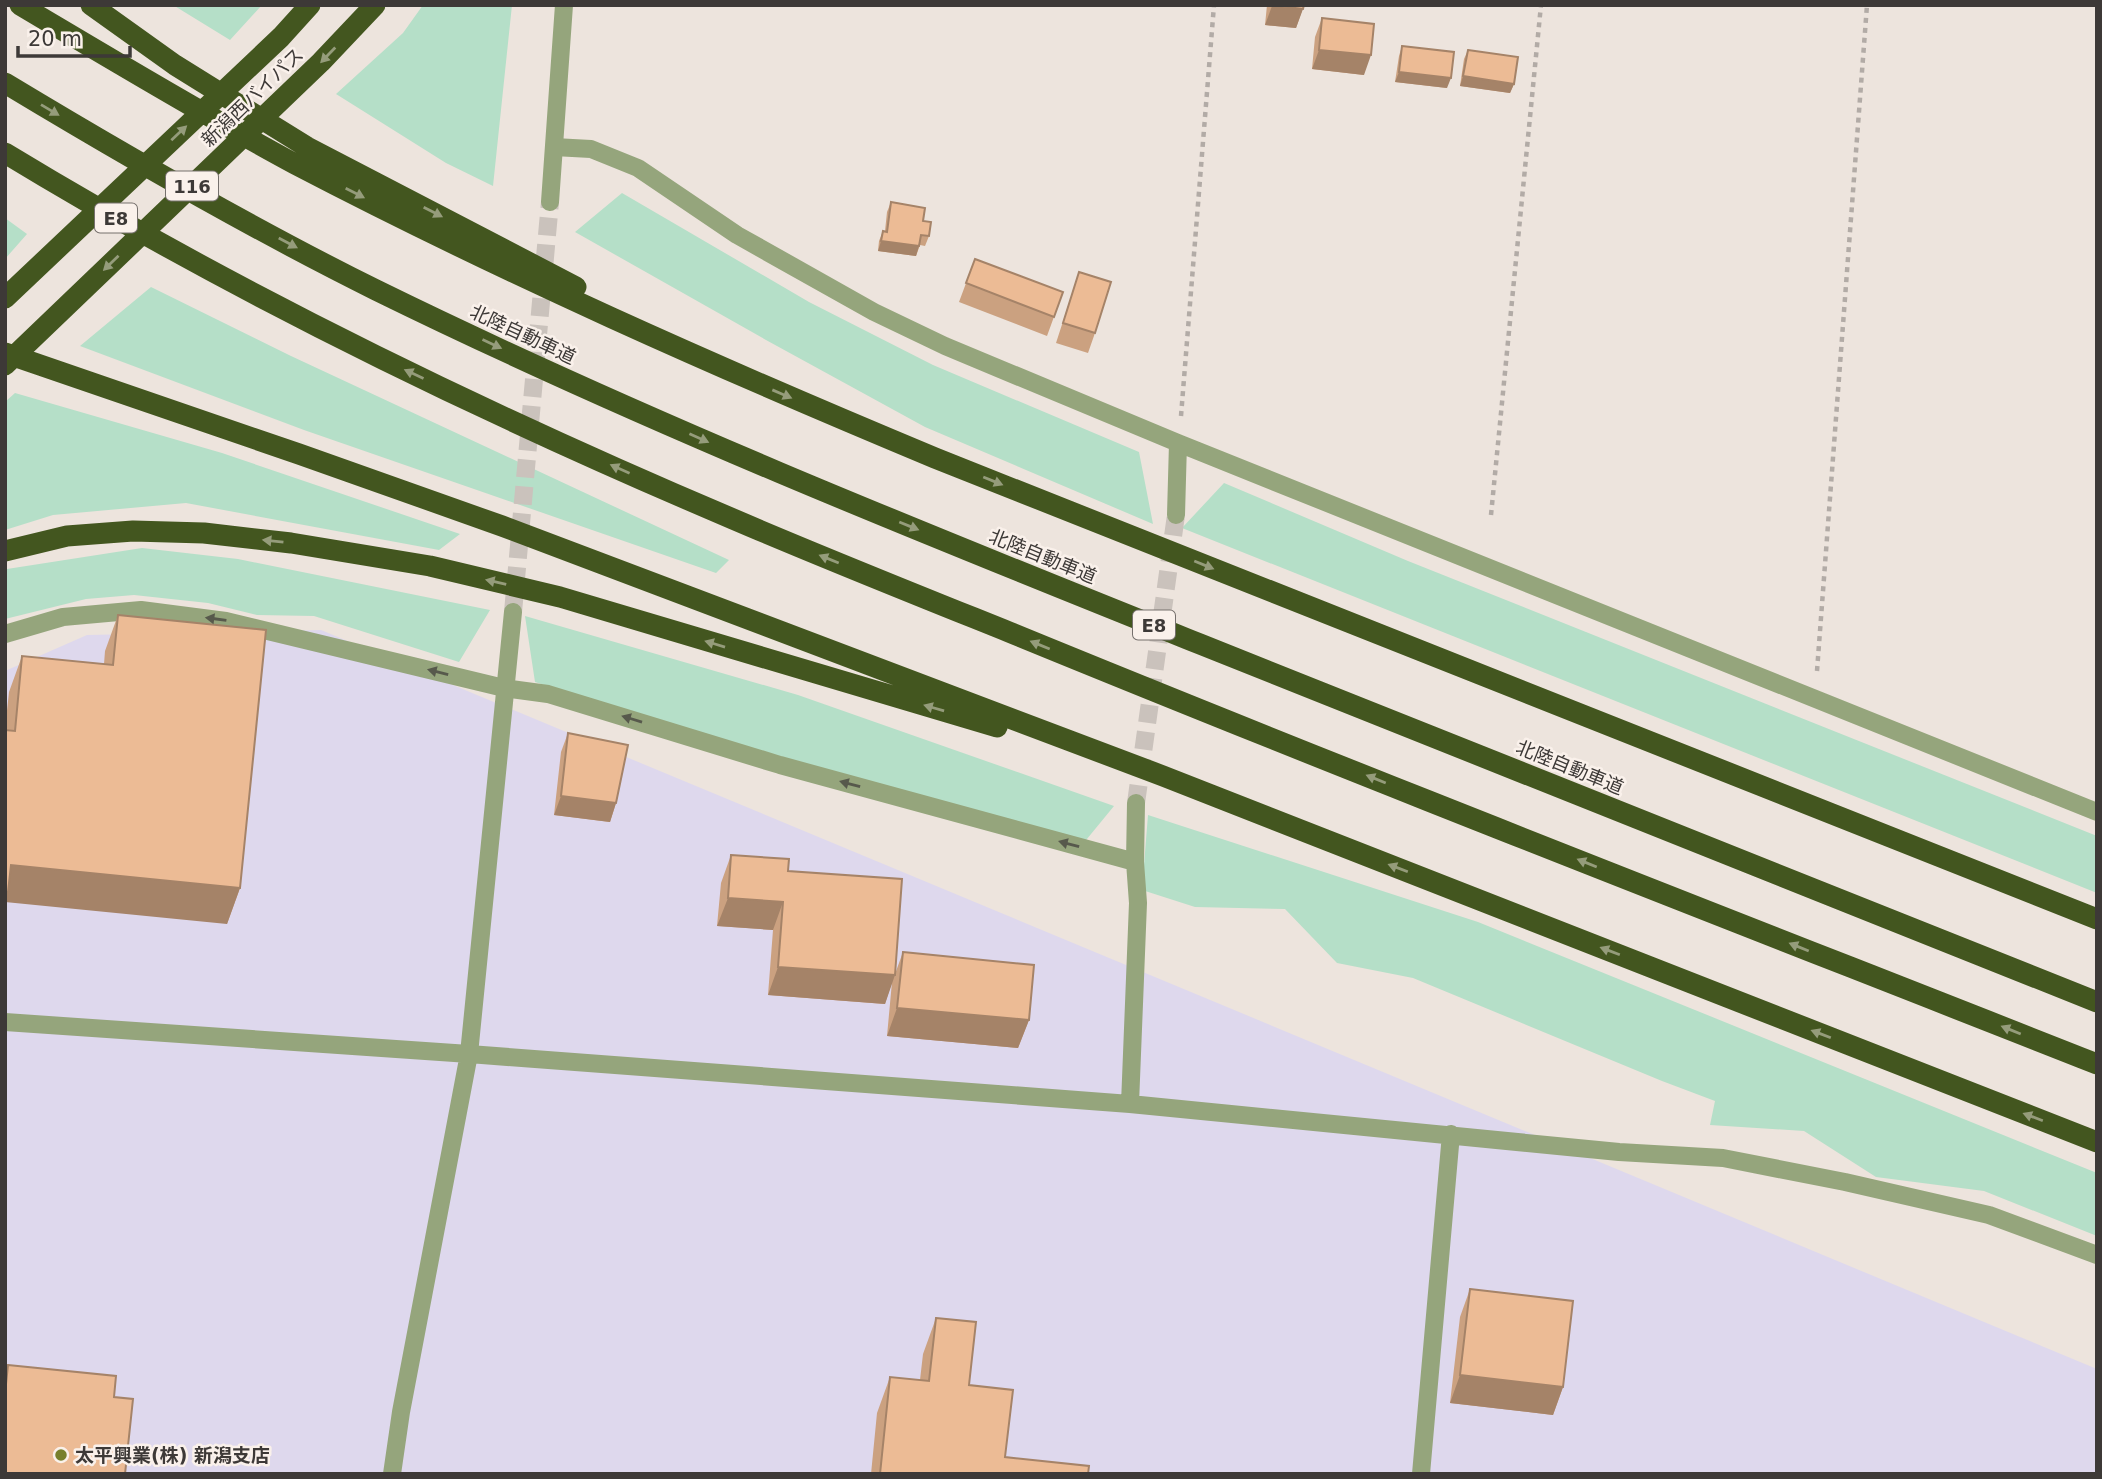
<svg xmlns="http://www.w3.org/2000/svg" width="2102" height="1479" font-family="'DejaVu Sans','Noto Sans JP',sans-serif">
<style>
.industrial{fill:#ded8ed}
.green{fill:#b5dfc8}
.lines{fill:none;stroke-linecap:round;stroke-linejoin:round}
.minor-tunnel{stroke:#cac2bc;stroke-width:18;stroke-dasharray:18 9;stroke-linecap:butt}
.path{stroke:#b2aba6;stroke-width:4.5;stroke-dasharray:5 5;stroke-linecap:butt}
.minor{stroke:#95a57c;stroke-width:18}
.highway{stroke:#43561f;stroke-width:21}
.wall{fill:#cba180}
.shaded-wall{fill:#a58368}
.building{fill:#ecbb95;stroke:#a58368;stroke-width:2}
.oneway{fill:#959c7b}
.oneway2{fill:#57594c}
.poi-dot{fill:#78802c;stroke:#faf1eb;stroke-width:2.5}
.labels{text-anchor:middle;dominant-baseline:central;stroke-width:5;stroke-linejoin:round;paint-order:stroke}
.shield{fill:#faf1eb;stroke:#76706d;stroke-width:2}
.shield-label{font-size:18px;font-weight:bold;fill:#3d3937}
.street-label{font-size:19px;fill:#3d3937;stroke:#faf1eb}
.poi-label{font-size:19px;font-weight:bold;fill:#3d3937;stroke:#faf1eb;text-anchor:start}
</style>
<rect width="100%" height="100%" fill="#ede4dd"/>
<path class="industrial" d="M 321,630 L 2097,1369 L 2097,1474 L 5,1474 L 5,671 L 87,635 Z"/>
<path class="green" d="M 173,5 L 262,5 L 230,40 Z
M 423,5 L 512,5 L 493,186 L 446,163 L 336,94 L 403,33 Z
M 622,193 L 809,302 L 933,365 L 1139,452 L 1153,524 L 925,427 L 766,340 L 575,232 Z
M 5,218 L 27,234 L 5,259 Z
M 151,287 L 291,356 L 729,560 L 716,573 L 304,430 L 80,346 Z
M 15,393 L 222,453 L 460,534 L 439,550 L 186,503 L 53,515 L 5,530 L 5,402 Z
M 1224,483 L 1408,561 L 2097,836 L 2097,893 L 1182,528 Z
M 142,548 L 238,559 L 490,610 L 459,662 L 314,616 L 257,615 L 208,603 L 134,595 L 86,599 L 5,619 L 7,569 Z
M 525,616 L 798,695 L 1114,806 L 1082,845 L 782,760 L 535,682 Z
M 1148,815 L 1478,922 L 2097,1173 L 2097,1236 L 1984,1191 L 1876,1177 L 1804,1131 L 1710,1125 L 1715,1101 L 1662,1081 L 1413,978 L 1337,963 L 1285,909 L 1195,907 L 1142,890 Z"/>
<g class="lines">
<path class="minor-tunnel" d="M 513,612 L 550,202
M 1136,803 L 1176,515"/>
<path class="path" d="M 1181,416 L 1214,5
M 1491,515 L 1541,5
M 1817,671 L 1867,5"/>
<path class="minor" d="M 554,147 L 591,149 L 638,168 L 737,235 L 874,312 L 945,346 L 1178,443 L 2097,812
M 550,202 L 564,5
M 1176,515 L 1178,443
M 5,634 L 63,617 L 141,610 L 226,621 L 504,688 L 548,694 L 780,765 L 1135,862
M 5,1022 L 469,1054 L 1130,1104 L 1619,1152 L 1723,1158 L 1845,1182 L 1989,1215 L 2097,1255
M 1130,1104 L 1138,903 L 1135,862 L 1136,803
M 392,1474 L 401,1412 L 469,1054 L 513,612
M 1421,1474 L 1451,1134"/>
<path class="highway" d="M 20,5 C 111,59 202,114 295,164 C 504,273 719,368 935,458 L 2097,919
M 91,5 L 175,65 L 307,147 L 576,287
M 5,83 C 126,156 249,227 376,290 C 645,422 923,533 1200,644 C 1499,763 1798,882 2097,1002
M 5,153 C 237,294 483,413 733,519 C 824,558 917,595 1009,632 C 1370,780 1734,921 2097,1064
M 5,298 L 281,37 L 310,5
M 5,353 L 299,454 L 502,526 L 1163,776 L 2097,1142
M 5,365 L 321,62 L 375,5
M 5,551 L 67,536 L 133,531 L 204,533 L 291,543 L 430,566 L 560,597 L 997,727"/>
</g>
<path class="wall" d="M 1267,5 L 1304,5 L 1296,28 L 1265,25 Z
M 1322,18 L 1364,75 L 1312,69 L 1315,37 Z
M 1402,46 L 1447,88 L 1395,82 L 1399,56 Z
M 1468,50 L 1514,84 L 1510,93 L 1460,86 L 1464,59 Z
M 891,202 L 923,221 L 929,236 L 925,246 L 920,245 L 916,256 L 878,251 L 879,241 L 883,231 L 885,231 L 887,212 Z
M 975,259 L 1063,292 L 1047,336 L 959,302 Z
M 1079,272 L 1095,333 L 1088,353 L 1056,343 Z
M 118,615 L 240,888 L 227,924 L 5,729 L 9,692 L 22,656 L 104,664 L 105,651 Z
M 568,733 L 616,803 L 610,822 L 554,815 L 561,752 Z
M 731,855 L 788,871 L 895,974 L 903,952 L 1029,1020 L 1018,1048 L 887,1036 L 892,982 L 885,1004 L 768,995 L 773,930 L 717,926 L 721,883 Z
M 1470,1289 L 1563,1387 L 1553,1415 L 1450,1403 L 1460,1317 Z
M 936,1318 L 1005,1457 L 1088,1474 L 871,1474 L 877,1413 L 890,1377 L 920,1380 L 923,1354 Z
M 8,1365 L 114,1397 L 5,1474 L 5,1372 Z"/>
<path class="shaded-wall" d="M 1272,6 L 1303,9 L 1296,28 L 1265,25 Z
M 1319,50 L 1371,55 L 1364,75 L 1312,69 Z
M 1399,72 L 1451,78 L 1447,88 L 1395,82 Z
M 1463,76 L 1514,84 L 1510,93 L 1460,86 Z
M 881,241 L 919,246 L 916,256 L 878,251 Z
M 561,796 L 616,803 L 610,822 L 554,815 Z
M 11,865 L 240,888 L 227,924 L 5,902 L 5,879 Z
M 728,898 L 783,902 L 773,930 L 717,926 Z
M 778,967 L 895,975 L 885,1004 L 768,995 Z
M 897,1008 L 1029,1020 L 1018,1048 L 887,1036 Z
M 1460,1375 L 1563,1387 L 1553,1415 L 1450,1403 Z"/>
<path class="building" d="M 1272,5 L 1304,5 L 1303,9 Z
M 1322,18 L 1374,24 L 1371,55 L 1319,50 Z
M 1402,46 L 1454,52 L 1451,78 L 1399,72 Z
M 1468,50 L 1518,57 L 1514,84 L 1463,76 Z
M 891,202 L 925,208 L 923,221 L 931,222 L 929,236 L 921,235 L 919,246 L 881,241 L 883,231 L 887,232 Z
M 975,259 L 1063,292 L 1054,317 L 966,283 Z
M 1079,272 L 1111,282 L 1095,333 L 1063,323 Z
M 118,615 L 266,630 L 240,888 L 11,865 L 8,892 L 5,892 L 5,730 L 15,731 L 22,656 L 113,665 Z
M 568,733 L 628,745 L 616,803 L 561,796 Z
M 731,855 L 789,859 L 788,871 L 902,879 L 895,975 L 778,967 L 783,902 L 728,898 Z
M 903,952 L 1034,965 L 1029,1020 L 897,1008 Z
M 1470,1289 L 1573,1301 L 1563,1387 L 1460,1375 Z
M 936,1318 L 976,1322 L 969,1385 L 1013,1390 L 1005,1457 L 1089,1466 L 1088,1474 L 880,1474 L 890,1377 L 929,1381 Z
M 8,1365 L 116,1376 L 114,1397 L 133,1399 L 125,1474 L 5,1474 L 5,1384 L 6,1384 Z"/>
<defs><path id="oneway-solid" d="M-6-.8H1V-3.2L6.5 0L1 3.2V.8H-6Z" transform="scale(1.75)"/></defs>
<g class="oneway">
<use href="#oneway-solid" transform="translate(328 55) rotate(134)"/>
<use href="#oneway-solid" transform="translate(50 110) rotate(31)"/>
<use href="#oneway-solid" transform="translate(179 133) rotate(-43)"/>
<use href="#oneway-solid" transform="translate(355 193) rotate(27)"/>
<use href="#oneway-solid" transform="translate(433 212) rotate(27)"/>
<use href="#oneway-solid" transform="translate(288 243) rotate(28)"/>
<use href="#oneway-solid" transform="translate(111 263) rotate(136)"/>
<use href="#oneway-solid" transform="translate(492 344) rotate(25)"/>
<use href="#oneway-solid" transform="translate(414 374) rotate(-155)"/>
<use href="#oneway-solid" transform="translate(782 394) rotate(23)"/>
<use href="#oneway-solid" transform="translate(699 438) rotate(24)"/>
<use href="#oneway-solid" transform="translate(620 469) rotate(-156)"/>
<use href="#oneway-solid" transform="translate(993 481) rotate(22)"/>
<use href="#oneway-solid" transform="translate(909 526) rotate(22)"/>
<use href="#oneway-solid" transform="translate(273 541) rotate(-174)"/>
<use href="#oneway-solid" transform="translate(829 559) rotate(-158)"/>
<use href="#oneway-solid" transform="translate(1204 565) rotate(22)"/>
<use href="#oneway-solid" transform="translate(496 582) rotate(-167)"/>
<use href="#oneway-solid" transform="translate(715 644) rotate(-163)"/>
<use href="#oneway-solid" transform="translate(1040 645) rotate(-158)"/>
<use href="#oneway-solid" transform="translate(934 708) rotate(-164)"/>
<use href="#oneway-solid" transform="translate(1376 779) rotate(-158)"/>
<use href="#oneway-solid" transform="translate(1587 863) rotate(-158)"/>
<use href="#oneway-solid" transform="translate(1398 868) rotate(-159)"/>
<use href="#oneway-solid" transform="translate(1799 947) rotate(-158)"/>
<use href="#oneway-solid" transform="translate(1610 951) rotate(-159)"/>
<use href="#oneway-solid" transform="translate(2011 1030) rotate(-158)"/>
<use href="#oneway-solid" transform="translate(1821 1034) rotate(-159)"/>
<use href="#oneway-solid" transform="translate(2033 1117) rotate(-159)"/>
</g>
<g class="oneway2">
<use href="#oneway-solid" transform="translate(216 619) rotate(-172)"/>
<use href="#oneway-solid" transform="translate(438 672) rotate(-166)"/>
<use href="#oneway-solid" transform="translate(632 719) rotate(-163)"/>
<use href="#oneway-solid" transform="translate(850 784) rotate(-165)"/>
<use href="#oneway-solid" transform="translate(1069 844) rotate(-165)"/>
</g>
<circle class="poi-dot" cx="61" cy="1455" r="7"/>
<g class="labels">
<g class="shield">
<rect x="166" y="171.5" width="52" height="29" rx="5"/>
<rect x="95" y="203.5" width="42" height="29" rx="5"/>
<rect x="1133" y="610.5" width="42" height="29" rx="5"/>
</g>
<g class="shield-label">
<text x="192" y="186">116</text>
<text x="116" y="218">E8</text>
<text x="1154" y="625">E8</text>
</g>
<g class="street-label">
<text transform="translate(252 97) rotate(-44)">新潟西バイパス</text>
<text transform="translate(523 334) rotate(25)">北陸自動車道</text>
<text transform="translate(1043 556) rotate(22)">北陸自動車道</text>
<text transform="translate(1570 767) rotate(22)">北陸自動車道</text>
</g>
<g class="poi-label">
<text x="75" y="1455">太平興業(株) 新潟支店</text>
</g>
</g>
<rect width="2102" height="1479" fill="none" stroke="#3d3937" stroke-width="14"/>
<path d="M18 46v10h112v-10" fill="none" stroke="#3d3937" stroke-width="3.5"/>
<text x="28" y="46" font-size="21" fill="#3d3937" stroke="#faf1eb" stroke-width="5" paint-order="stroke">20 m</text>
</svg>
